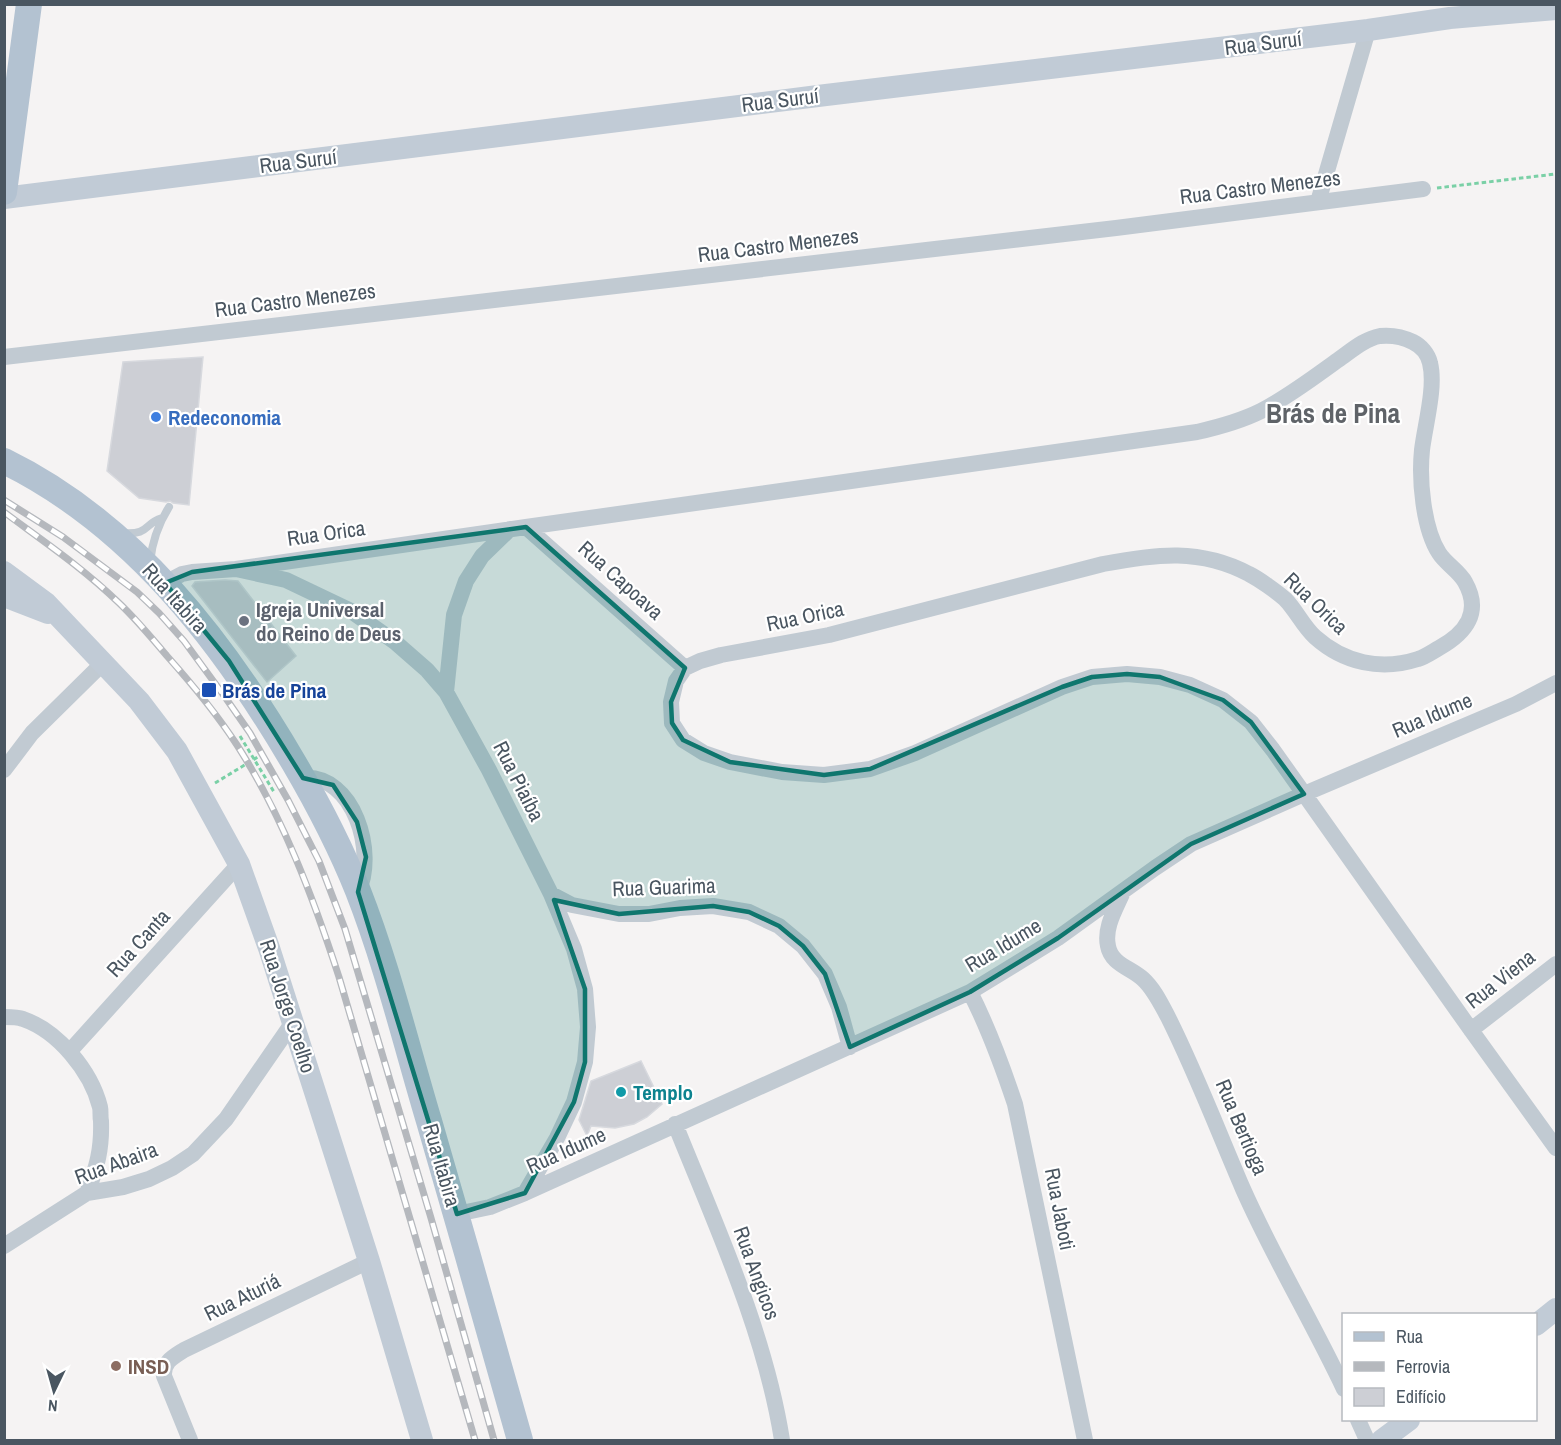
<svg xmlns="http://www.w3.org/2000/svg" width="1561" height="1445" font-family="'Archivo Narrow',sans-serif">
<style>
.building{fill:#cdcfd5;stroke:#d7d9de;stroke-width:1.5}
.lines{fill:none;stroke-linecap:round;stroke-linejoin:round}
.path{stroke:#7ad0a6;stroke-width:3;stroke-dasharray:4.5 3;stroke-linecap:butt}
.lane{stroke:#c1cad2;stroke-width:8}
.street{stroke:#c1cad2;stroke-width:16}
.secondary{stroke:#c1cbd6;stroke-width:22}
.primary{stroke:#b3c2d1;stroke-width:26}
.rail-casing{stroke:#b5b8bd;stroke-width:7}
.rail{stroke:#fff;stroke-width:4.5;stroke-dasharray:14;stroke-linecap:butt}
.marked{fill:#0f766e;fill-opacity:0.2;stroke:#0f766e;stroke-width:4.5;stroke-linejoin:round}
.shop-dot{fill:#3f7fe0;stroke:#fff;stroke-width:2}
.worship-dot{fill:#6b7280;stroke:#fff;stroke-width:2}
.transit-dot{fill:#1a4fb4;stroke:#fff;stroke-width:2}
.culture-dot{fill:#0f9aa8;stroke:#fff;stroke-width:2}
.education-dot{fill:#8d6e63;stroke:#fff;stroke-width:2}
.labels{text-anchor:middle;dominant-baseline:central;stroke-width:4.5;stroke-linejoin:round;paint-order:stroke}
.street-label{font-size:21px;fill:#4a5661;stroke:#fff}
.shop-label{font-size:21px;font-weight:bold;fill:#366cbe;stroke:#fff;text-anchor:start}
.worship-label{font-size:21px;font-weight:bold;fill:#5b616d;stroke:#fff;text-anchor:start}
.transit-label{font-size:21px;font-weight:bold;fill:#164399;stroke:#fff;text-anchor:start}
.culture-label{font-size:21px;font-weight:bold;fill:#0d838f;stroke:#fff;text-anchor:start}
.education-label{font-size:21px;font-weight:bold;fill:#785e54;stroke:#fff;text-anchor:start}
.district-label{font-size:27px;font-weight:bold;fill:#5f6368;stroke:#fff}
</style>
<rect width="100%" height="100%" fill="#f5f3f3"/>
<path class="building" d="M 203,357 L 189,505 L 173,503 L 170,501 L 166,502 L 139,498 L 107,471 L 123,362 Z
M 225,580 L 238,581 L 296,656 L 267,682 L 192,586 L 195,582 Z
M 641,1061 L 662,1104 L 647,1117 L 634,1124 L 615,1128 L 591,1126 L 587,1136 L 579,1120 L 591,1081 Z"/>
<g class="lines">
<path class="path" d="M 1437,188 L 1556,174
M 240,736 L 274,792
M 215,783 L 266,752"/>
<path class="lane" d="M 123,533 C 150,535 143,524 162,518
M 150,562 C 152,543 159,523 169,507"/>
<path class="street" d="M 1318,202 L 1368,30
M 4,357 L 1116,228 L 1423,189
M 526,527 L 685,668
M 236,569 L 526,527 L 1197,432 C 1219,427 1241,421 1261,411 C 1288,397 1313,378 1338,360 C 1351,351 1364,339 1380,336 C 1390,335 1403,337 1413,342 C 1421,346 1428,354 1430,363 C 1436,387 1425,425 1422,450 C 1419,479 1423,528 1439,553 C 1446,564 1459,571 1465,582 C 1482,612 1466,633 1439,648 C 1432,652 1425,657 1418,659 C 1381,671 1344,663 1315,637 C 1303,626 1296,610 1285,599 C 1277,592 1259,579 1249,574 C 1200,548 1156,554 1103,564 L 829,635 L 721,655 L 700,661 L 685,668 L 676,681 L 671,702 L 672,723 L 683,740 L 704,753 L 730,762 L 782,772 L 824,775 L 870,769 L 915,753 L 1062,687 L 1092,677 L 1127,674 L 1160,677 L 1190,685 L 1223,700 L 1251,722 L 1273,750 L 1471,1030 L 1556,1148
M 165,583 L 182,574 L 192,572 L 236,569 L 286,580 L 351,611 L 395,642 L 427,670 L 446,692 L 489,770 L 551,894 L 574,949 L 585,989 L 588,1027 L 585,1062 L 574,1102 L 557,1138 L 525,1193
M 446,692 L 454,615 L 466,581 L 482,556 L 510,529
M 4,770 L 32,733 L 104,662
M 303,778 C 354,774 377,853 358,892
M 551,894 L 572,905 L 619,914 L 649,914 L 680,908 L 713,906 L 749,912 L 779,926 L 803,946 L 825,974 L 839,1007 L 850,1047
M 1122,894 C 1115,910 1104,928 1108,946 C 1111,964 1131,968 1143,979 C 1154,989 1161,1004 1168,1017 C 1196,1073 1218,1131 1243,1189 C 1273,1257 1312,1321 1344,1389
M 970,992 C 989,1029 1002,1065 1015,1104 L 1085,1440
M 4,1017 C 10,1017 18,1017 23,1019 C 58,1031 91,1071 100,1107 C 101,1111 100,1117 101,1121 C 102,1149 97,1167 87,1193
M 1471,1030 L 1556,964
M 70,1051 L 239,864
M 675,1124 C 716,1226 765,1332 782,1440
M 457,1214 L 490,1207 L 525,1193 L 970,992 L 1058,938 L 1155,868 L 1191,844 L 1304,794 L 1516,704 L 1556,683
M 4,1246 L 87,1193 L 123,1187 L 149,1179 L 172,1168 L 193,1154 L 226,1119 L 293,1022
M 1358,1420 L 1367,1440
M 190,1440 L 164,1376 C 163,1362 173,1357 184,1350 L 369,1261"/>
<path class="secondary" d="M 4,198 L 826,95 L 1368,30 L 1450,18 L 1556,9
M 4,572 L 46,603 L 139,701 L 177,751 L 239,864 L 269,948 L 369,1261 L 422,1440
M 4,596 L 48,613
M 1536,1325 L 1556,1309
M 1382,1440 L 1409,1420"/>
<path class="primary" d="M 4,192 L 29,4
M 4,461 C 133,524 223,642 294,763 C 318,804 340,846 358,891 C 387,965 406,1044 429,1121 C 460,1227 490,1334 520,1440"/>
<defs>
<path id="rail" d="M 4,500 L 63,537 L 137,592 L 159,613 L 184,641 L 225,697 L 250,733 L 288,800 L 319,861 L 345,929 L 431,1218 L 494,1440
M 4,512 C 43,541 83,568 118,602 C 136,619 151,637 167,656 C 192,684 216,713 237,745 C 283,817 313,897 339,977 L 475,1440"/>
</defs>
<use href="#rail" class="rail-casing"/>
<use href="#rail" class="rail"/>
</g>
<path class="marked" d="M 526,527 L 685,668 L 671,702 L 672,723 L 683,740 L 730,762 L 824,775 L 870,769 L 1062,687 L 1092,677 L 1127,674 L 1160,677 L 1223,700 L 1251,722 L 1304,794 L 1191,844 L 1058,938 L 970,992 L 850,1047 L 825,974 L 803,946 L 779,926 L 749,912 L 713,906 L 619,914 L 554,900 L 585,989 L 585,1062 L 574,1102 L 525,1193 L 457,1214 L 358,892 L 366,857 L 357,822 L 333,785 L 303,778 L 229,661 L 165,583 L 192,572 Z"/>
<circle class="shop-dot" cx="156" cy="417" r="6"/>
<circle class="worship-dot" cx="244" cy="621" r="6"/>
<rect class="transit-dot" x="201" y="682" width="16" height="16" rx="3"/>
<circle class="culture-dot" cx="621" cy="1092" r="6"/>
<circle class="education-dot" cx="116" cy="1366" r="6"/>
<g class="labels">
<g class="street-label">
<text transform="translate(1263 43) rotate(-7)">Rua Suruí</text>
<text transform="translate(780 100) rotate(-7)">Rua Suruí</text>
<text transform="translate(298 161) rotate(-7)">Rua Suruí</text>
<text transform="translate(1260 187) rotate(-7)">Rua Castro Menezes</text>
<text transform="translate(778 245) rotate(-7)">Rua Castro Menezes</text>
<text transform="translate(295 300) rotate(-7)">Rua Castro Menezes</text>
<text transform="translate(326 533) rotate(-8)">Rua Orica</text>
<text transform="translate(621 580) rotate(42)">Rua Capoava</text>
<text transform="translate(175 598) rotate(48)">Rua Itabira</text>
<text transform="translate(1316 603) rotate(44)">Rua Orica</text>
<text transform="translate(805 616) rotate(-12)">Rua Orica</text>
<text transform="translate(1432 715) rotate(-23)">Rua Idume</text>
<text transform="translate(519 781) rotate(63)">Rua Piaíba</text>
<text transform="translate(664 887) rotate(-2)">Rua Guarima</text>
<text transform="translate(138 943) rotate(-48)">Rua Canta</text>
<text transform="translate(1003 945) rotate(-31)">Rua Idume</text>
<text transform="translate(1500 979) rotate(-38)">Rua Viena</text>
<text transform="translate(288 1006) rotate(72)">Rua Jorge Coelho</text>
<text transform="translate(1242 1127) rotate(67)">Rua Bertioga</text>
<text transform="translate(566 1150) rotate(-24)">Rua Idume</text>
<text transform="translate(116 1163) rotate(-20)">Rua Abaira</text>
<text transform="translate(442 1165) rotate(74)">Rua Itabira</text>
<text transform="translate(1060 1209) rotate(79)">Rua Jaboti</text>
<text transform="translate(757 1273) rotate(70)">Rua Angicos</text>
<text transform="translate(242 1297) rotate(-26)">Rua Aturiá</text>
</g>
<g class="shop-label">
<text x="168" y="417">Redeconomia</text>
</g>
<g class="worship-label">
<text x="256" y="609">Igreja Universal<tspan x="256" dy="24">do Reino de Deus</tspan></text>
</g>
<g class="transit-label">
<text x="222" y="690">Brás de Pina</text>
</g>
<g class="culture-label">
<text x="633" y="1092">Templo</text>
</g>
<g class="education-label">
<text x="128" y="1366">INSD</text>
</g>
<g class="district-label">
<text x="1333" y="413">Brás de Pina</text>
</g>
</g>
<rect width="1561" height="1445" fill="none" stroke="#4a5661" stroke-width="12"/>
<rect x="1342" y="1313" width="195" height="108" fill="#ffffff" stroke="#b7bbc0" stroke-width="1.5"/>
<rect x="1354" y="1332" width="30" height="9" fill="#b3c2d1" stroke="#b7bbc0" stroke-width="1.5"/>
<text x="1396" y="1343" font-size="18" fill="#4a5661">Rua</text>
<rect x="1354" y="1362" width="30" height="9" fill="#b5b8bd" stroke="#b7bbc0" stroke-width="1.5"/>
<text x="1396" y="1373" font-size="18" fill="#4a5661">Ferrovia</text>
<rect x="1354" y="1388" width="30" height="18" fill="#cdcfd5" stroke="#b7bbc0" stroke-width="1.5"/>
<text x="1396" y="1403" font-size="18" fill="#4a5661">Edifício</text>
<g transform="translate(54 1391) rotate(185)" stroke="#ffffff" stroke-width="4.5" paint-order="stroke">
<path d="M0-4.5L10 22L0 15L-10 22Z" fill="#4a5661"/>
<text y="-9" font-size="16" font-weight="bold" text-anchor="middle" fill="#4a5661">N</text>
</g>
</svg>
